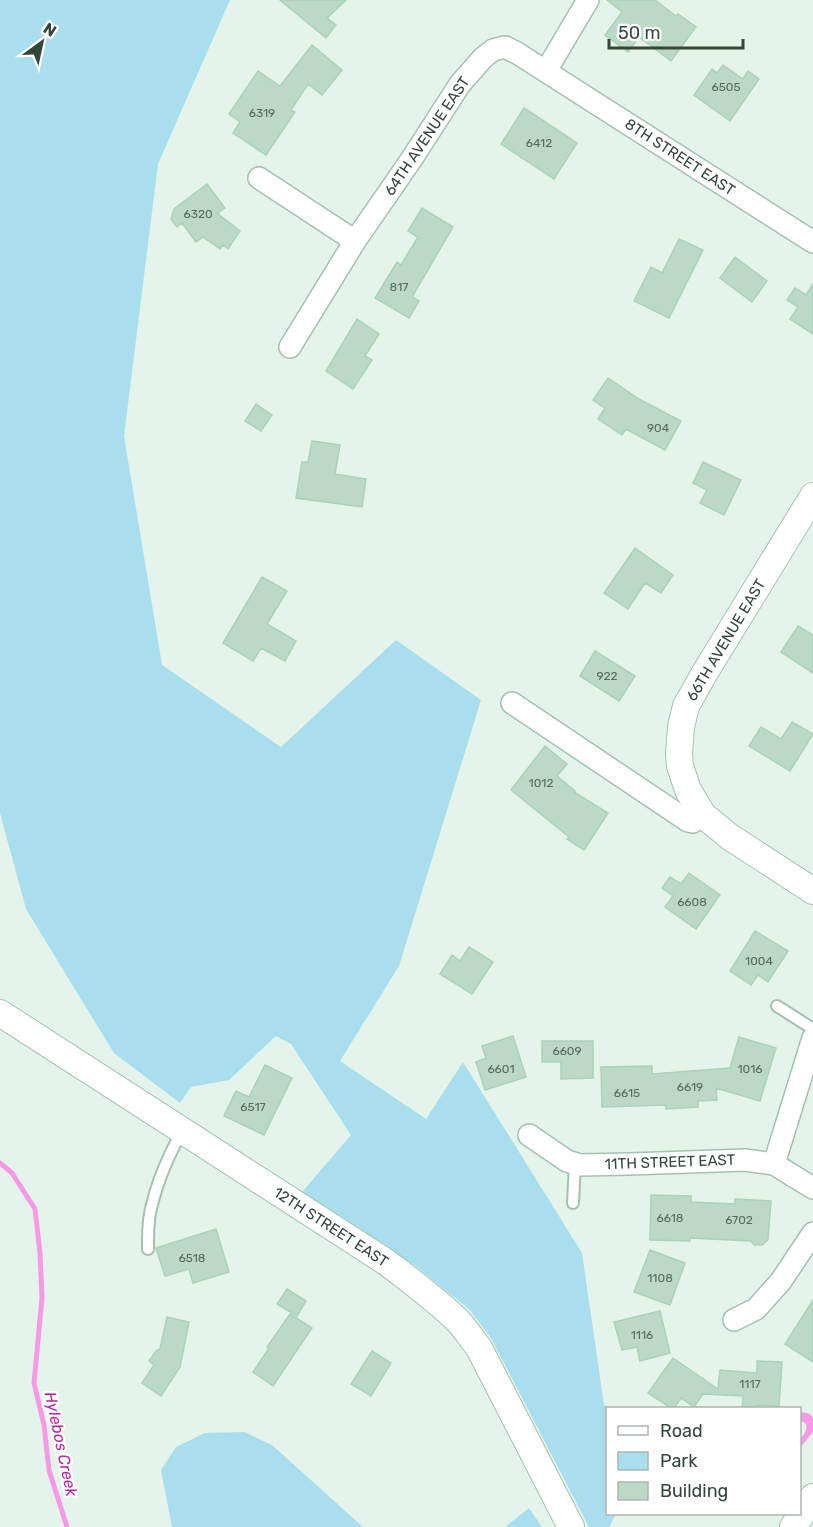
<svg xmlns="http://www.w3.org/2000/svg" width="813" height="1527" font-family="Rubik,sans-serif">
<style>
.green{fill:#a8deed}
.water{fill:#f799e7}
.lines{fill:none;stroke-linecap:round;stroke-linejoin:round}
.stream{stroke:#f799e7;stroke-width:5}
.building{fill:#bbd9c6;stroke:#aad2b9;stroke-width:1.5}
.service-casing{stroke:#a5c0b0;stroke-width:14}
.minor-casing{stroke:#a5c0b0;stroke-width:24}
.tertiary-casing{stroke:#a5c0b0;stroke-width:28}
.service{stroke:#fff;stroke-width:10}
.minor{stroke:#fff;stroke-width:21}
.tertiary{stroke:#fff;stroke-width:26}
.labels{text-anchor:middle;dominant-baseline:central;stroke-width:5;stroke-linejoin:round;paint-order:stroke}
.number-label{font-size:12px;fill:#556b5d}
.street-label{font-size:15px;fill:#33463a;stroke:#fff}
.water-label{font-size:16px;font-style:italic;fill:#bd22a0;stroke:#fff}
</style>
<rect width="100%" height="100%" fill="#e4f4eb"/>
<path class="green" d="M 0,0 L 230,0 L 158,164 L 124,436 L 162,665 L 281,747 L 396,640 L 481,700 L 399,966 L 340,1061 L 426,1119 L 463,1062 L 582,1253 L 604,1405 L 609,1408 L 608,1408 L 608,1514 L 616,1514 L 609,1527 L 589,1527 L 491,1338 L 469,1309 L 414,1265 L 302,1192 L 351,1135 L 291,1044 L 276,1036 L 229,1080 L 191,1087 L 180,1103 L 114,1053 L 26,909 L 0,813 Z
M 244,1432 L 272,1445 L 363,1527 L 172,1527 L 161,1470 L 176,1447 L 205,1433 Z
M 529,1508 L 542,1527 L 505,1527 Z"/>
<path class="water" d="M 802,1412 L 810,1414 L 813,1418 L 813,1432 L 800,1448 L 800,1439 C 806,1433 811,1423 800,1421 L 800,1414 Z"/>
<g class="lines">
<path class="stream" d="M 0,1163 L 12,1173 L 35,1209 L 40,1253 L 42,1298 L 34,1383 L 44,1425 L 49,1470 L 67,1527"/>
</g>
<path class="building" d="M 280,0 L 346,0 L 327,18 L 336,25 L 326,38 Z
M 607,0 L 655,0 L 676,16 L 678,14 L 696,27 L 671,61 L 639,37 L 628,52 L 605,35 L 622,12 Z
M 312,45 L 342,70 L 322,95 L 308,84 L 291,110 L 295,112 L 266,155 L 233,133 L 240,122 L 229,114 L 258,71 L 280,86 Z
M 723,65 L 743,79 L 748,71 L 759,79 L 730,121 L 694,95 L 712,69 L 717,73 Z
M 524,108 L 577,143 L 554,179 L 501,144 Z
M 207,184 L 225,208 L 217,213 L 240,231 L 228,249 L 223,245 L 220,249 L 203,237 L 196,242 L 182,223 L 177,227 L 171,219 L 174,209 Z
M 422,208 L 453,227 L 412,297 L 419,301 L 409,318 L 375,298 L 397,262 L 401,265 L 418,237 L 408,231 Z
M 679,239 L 703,250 L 669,318 L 634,301 L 651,267 L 662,273 Z
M 735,257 L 767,281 L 752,302 L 720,278 Z
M 813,284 L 813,334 L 790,319 L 798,307 L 787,300 L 795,288 L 806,295 Z
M 357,319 L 379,334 L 365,356 L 372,360 L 353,389 L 326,371 Z
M 608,378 L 639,399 L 681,421 L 665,450 L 626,429 L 622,435 L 598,419 L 605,408 L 593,400 Z
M 256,404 L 272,415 L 261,431 L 245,421 Z
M 312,441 L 340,445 L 335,474 L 366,479 L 362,507 L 296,498 L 302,462 L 308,462 Z
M 703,462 L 741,480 L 724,515 L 700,503 L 707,490 L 693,483 Z
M 635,548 L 673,575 L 661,593 L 645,583 L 628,609 L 604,593 Z
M 262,577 L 287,591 L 267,624 L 296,641 L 285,661 L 261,648 L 253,661 L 223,643 Z
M 798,626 L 813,635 L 813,673 L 781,652 Z
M 595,651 L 635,676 L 619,701 L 580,676 Z
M 792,722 L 813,734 L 790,771 L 749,746 L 761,727 L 781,739 Z
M 545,746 L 567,764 L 557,776 L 575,791 L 574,792 L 608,813 L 584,850 L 567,839 L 569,837 L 511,790 Z
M 689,873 L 720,895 L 696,929 L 665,907 L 673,896 L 662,888 L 670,877 L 681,884 Z
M 755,931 L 788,951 L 768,982 L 758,975 L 751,985 L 730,971 Z
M 469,947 L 493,962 L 472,994 L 440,974 L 452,955 L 460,961 Z
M 513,1036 L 526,1077 L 485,1090 L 476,1062 L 486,1058 L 482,1046 Z
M 739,1037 L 776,1048 L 760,1101 L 716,1088 L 717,1100 L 698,1101 L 698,1107 L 666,1109 L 666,1105 L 602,1107 L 601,1067 L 652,1066 L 652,1074 L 730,1068 Z
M 542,1041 L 593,1041 L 593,1078 L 561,1079 L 561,1062 L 542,1062 Z
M 265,1065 L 292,1078 L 264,1135 L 224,1116 L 236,1091 L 249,1097 Z
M 651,1195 L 691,1196 L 691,1202 L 735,1204 L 735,1199 L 771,1201 L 768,1240 L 762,1245 L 754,1245 L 751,1241 L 690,1238 L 690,1241 L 650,1240 Z
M 216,1229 L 229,1272 L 193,1283 L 189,1269 L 165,1276 L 156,1248 Z
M 650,1250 L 685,1263 L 670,1305 L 634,1292 Z
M 287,1289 L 306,1301 L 297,1316 L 277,1304 Z
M 813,1300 L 813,1362 L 785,1344 Z
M 660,1311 L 670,1353 L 640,1361 L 637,1347 L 622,1350 L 614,1322 Z
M 290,1314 L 312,1328 L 273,1386 L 253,1372 L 269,1348 L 267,1347 Z
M 167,1317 L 189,1322 L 180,1367 L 161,1396 L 142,1383 L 154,1365 L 149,1361 L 156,1351 L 160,1349 Z
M 372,1351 L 391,1363 L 371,1396 L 351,1384 Z
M 673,1358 L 718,1389 L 720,1370 L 757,1373 L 757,1361 L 782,1362 L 779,1406 L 757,1405 L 757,1408 L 742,1408 L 743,1396 L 703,1394 L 694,1407 L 681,1398 L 674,1408 L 671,1408 L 648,1393 Z"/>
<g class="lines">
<defs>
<path id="service" d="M 777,1006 L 813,1029
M 573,1203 L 575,1163
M 148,1249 C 148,1233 148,1216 153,1201 C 159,1177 170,1153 182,1131"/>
<path id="minor" d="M 546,71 L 588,0
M 259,178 L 355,241
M 290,347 L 355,241 L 411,160 L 460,84 L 483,58 L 493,50 L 505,47 L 517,53 L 813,242
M 512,703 L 688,821 L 693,822 L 703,815
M 529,1135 L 567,1161 L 580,1165 L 630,1164 L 745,1160 L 774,1164 L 813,1188
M 774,1164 L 813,1038
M 734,1320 L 756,1309 L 781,1281 L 813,1233"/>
<path id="tertiary" d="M 813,496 L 704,674 L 686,706 L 681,727 L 679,754 L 680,766 L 688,790 L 703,815 L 730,837 L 813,891
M 0,1013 L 386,1262 C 411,1281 437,1300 459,1322 C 466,1330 472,1339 479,1348 L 571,1527
M 793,1527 L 813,1497"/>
</defs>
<use href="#service" class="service-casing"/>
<use href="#minor" class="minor-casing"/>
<use href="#tertiary" class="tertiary-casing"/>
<use href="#service" class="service"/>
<use href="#minor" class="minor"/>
<use href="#tertiary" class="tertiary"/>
</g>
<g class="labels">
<g class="number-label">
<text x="726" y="87">6505</text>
<text x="262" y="113">6319</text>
<text x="539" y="143">6412</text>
<text x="198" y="214">6320</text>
<text x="399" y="287">817</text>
<text x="658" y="428">904</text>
<text x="607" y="676">922</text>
<text x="541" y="783">1012</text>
<text x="692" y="902">6608</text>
<text x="759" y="961">1004</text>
<text x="567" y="1051">6609</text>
<text x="501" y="1069">6601</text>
<text x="750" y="1069">1016</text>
<text x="690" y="1087">6619</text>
<text x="627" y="1093">6615</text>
<text x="253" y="1107">6517</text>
<text x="670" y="1218">6618</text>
<text x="739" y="1220">6702</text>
<text x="192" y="1258">6518</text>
<text x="660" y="1278">1108</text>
<text x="642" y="1335">1116</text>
<text x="750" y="1384">1117</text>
</g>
<g class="street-label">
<text transform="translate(427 136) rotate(-56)">64TH AVENUE EAST</text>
<text transform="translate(680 157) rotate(33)">8TH STREET EAST</text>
<text transform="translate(726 640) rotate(-59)">66TH AVENUE EAST</text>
<text transform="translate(670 1162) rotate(-2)">11TH STREET EAST</text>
<text transform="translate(331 1227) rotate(33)">12TH STREET EAST</text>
</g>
<g class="water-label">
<text transform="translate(61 1444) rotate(78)">Hylebos Creek</text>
</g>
</g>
<rect x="606" y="1407" width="195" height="108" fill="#ffffff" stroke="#adb5b0" stroke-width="1.5"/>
<rect x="618" y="1426" width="30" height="9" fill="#ffffff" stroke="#adb5b0" stroke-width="1.5"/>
<text x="660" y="1437" font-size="18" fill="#33463a">Road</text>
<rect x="618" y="1452" width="30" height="18" fill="#a8deed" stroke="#adb5b0" stroke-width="1.5"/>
<text x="660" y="1467" font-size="18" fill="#33463a">Park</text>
<rect x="618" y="1482" width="30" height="18" fill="#bbd9c6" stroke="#adb5b0" stroke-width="1.5"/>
<text x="660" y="1497" font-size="18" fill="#33463a">Building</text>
<g transform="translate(42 42) rotate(33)" stroke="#ffffff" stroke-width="4.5" paint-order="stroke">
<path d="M0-4.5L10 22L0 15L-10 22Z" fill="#33463a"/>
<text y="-9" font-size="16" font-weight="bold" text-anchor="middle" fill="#33463a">N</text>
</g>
<path d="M609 39v9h134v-9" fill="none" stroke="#33463a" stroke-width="3"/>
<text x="618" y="39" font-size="18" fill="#33463a" stroke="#ffffff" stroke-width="4.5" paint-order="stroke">50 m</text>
</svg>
